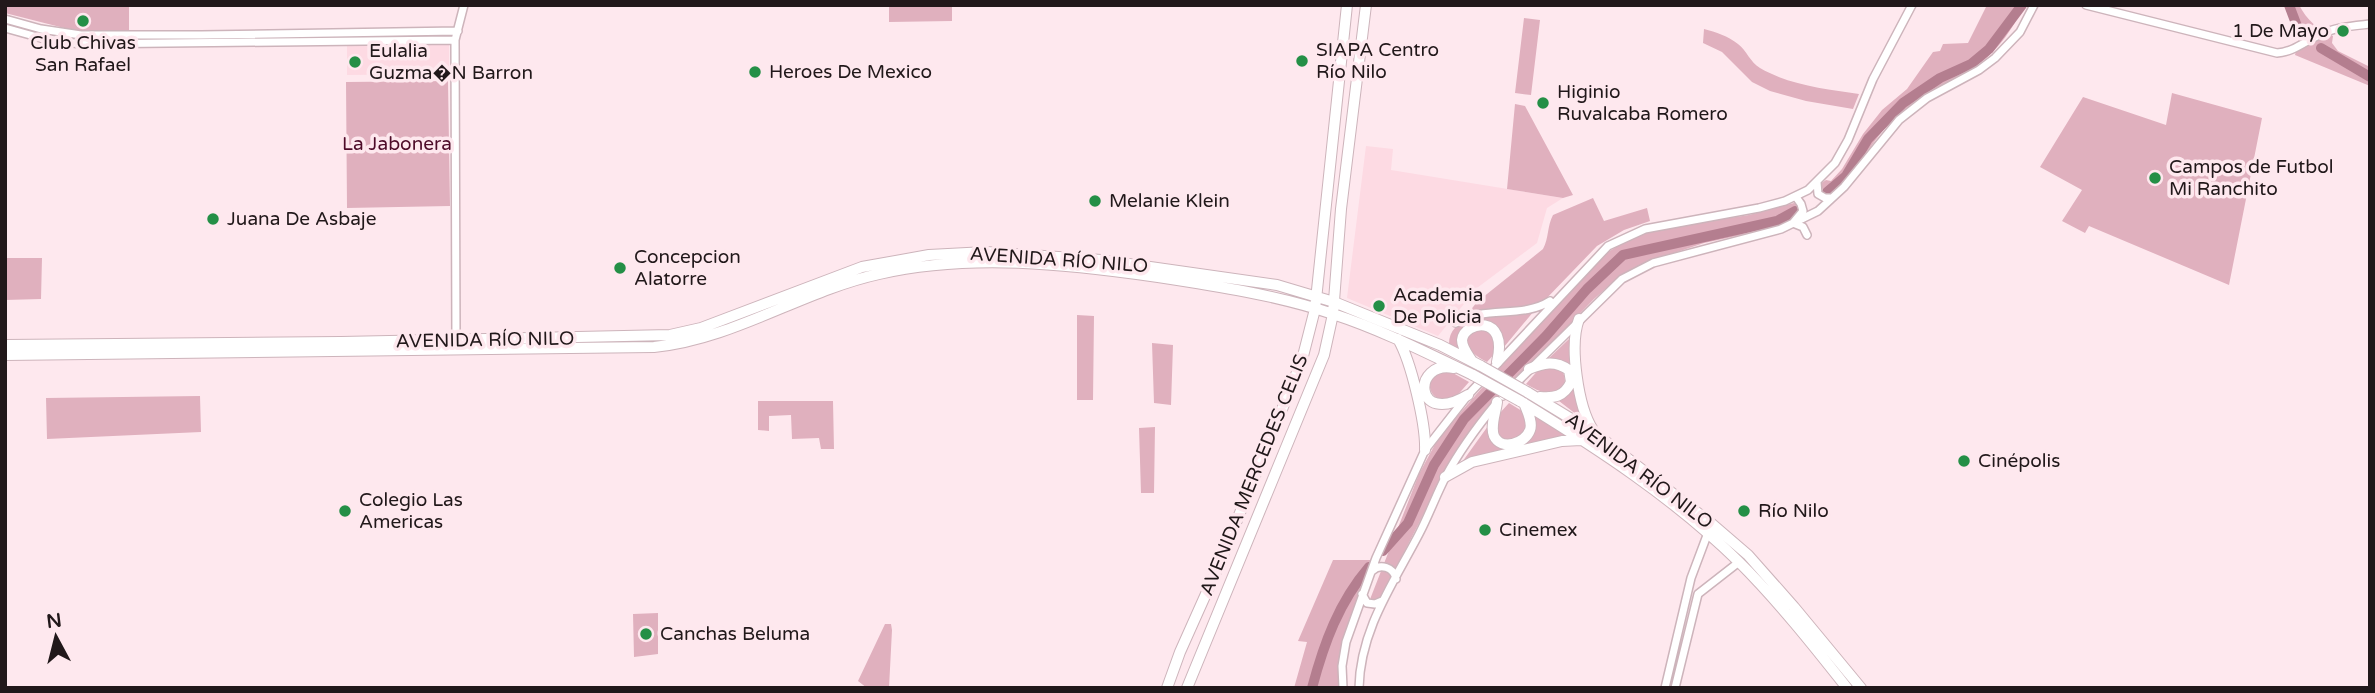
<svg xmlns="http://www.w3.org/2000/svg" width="2375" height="693" font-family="'Varela Round',sans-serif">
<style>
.built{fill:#fddae3}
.green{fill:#e0b0be}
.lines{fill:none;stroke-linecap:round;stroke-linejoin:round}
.river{stroke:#b47e8f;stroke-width:10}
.minor-casing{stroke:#cdb4bb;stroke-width:10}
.major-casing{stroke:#cdb4bb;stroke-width:12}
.minor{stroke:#fff;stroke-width:7}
.major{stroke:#fff;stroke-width:10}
.major-bridge-casing{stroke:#cdb4bb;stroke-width:12;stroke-linecap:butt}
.major-bridge{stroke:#fff;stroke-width:10}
.poi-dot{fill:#248f46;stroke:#fee8ee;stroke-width:2.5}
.labels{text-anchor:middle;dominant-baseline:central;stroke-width:7;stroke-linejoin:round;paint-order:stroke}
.poi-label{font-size:19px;fill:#21181a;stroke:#fee8ee;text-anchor:start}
.park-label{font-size:19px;fill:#4e0c29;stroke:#fee8ee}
.street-label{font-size:19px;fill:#21181a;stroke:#fee8ee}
</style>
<rect width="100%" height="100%" fill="#fee8ee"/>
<path class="built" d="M 449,41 L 449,74 L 347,75 L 347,43 Z
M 1366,146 L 1393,149 L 1391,170 L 1563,198 L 1547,208 L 1537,243 L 1477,288 L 1438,336 L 1347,298 Z"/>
<path class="green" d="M 5,5 L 129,5 L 129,30 L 76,31 L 5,13 Z
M 889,5 L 952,5 L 952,21 L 889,22 Z
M 1987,5 L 2018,5 L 2022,10 C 2012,29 2000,47 1983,61 C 1952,86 1914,97 1886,127 C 1867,148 1852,183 1825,194 L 1820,184 L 1826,180 L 1831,181 L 1842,169 L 1863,134 L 1882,110 L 1907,89 L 1933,52 L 1940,51 L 1943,44 L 1968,43 Z
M 2284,5 L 2299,5 C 2307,20 2317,29 2333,36 L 2332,43 L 2338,51 L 2370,67 L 2370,86 L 2295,55 L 2299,39 Z
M 1524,18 L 1540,20 L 1531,95 L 1515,93 Z
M 1704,29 C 1716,32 1728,36 1738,44 C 1747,51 1750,62 1760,68 C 1789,85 1826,89 1859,94 L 1853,109 L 1806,101 L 1770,91 L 1752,82 L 1722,52 L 1703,43 Z
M 448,81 L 450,206 L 347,208 L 346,82 Z
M 2172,93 L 2262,118 L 2229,285 L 2089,226 L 2085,233 L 2062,221 L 2082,190 L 2040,167 L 2083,97 L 2166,125 Z
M 1515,104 L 1525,106 L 1573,195 L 1563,198 L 1507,189 Z
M 1593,198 L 1604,221 L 1647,208 L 1650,221 L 1624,230 L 1597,246 L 1544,301 L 1529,306 L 1469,312 L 1477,302 L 1543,249 C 1549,238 1547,226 1553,215 Z
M 1794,203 L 1798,205 L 1800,210 L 1793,220 L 1760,231 L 1704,243 L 1647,262 L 1619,277 L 1594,299 L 1498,398 L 1438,486 L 1375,609 L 1367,607 L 1419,474 L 1439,437 L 1529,334 L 1600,257 L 1626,241 L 1657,229 L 1749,215 Z
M 5,258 L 42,258 L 41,299 L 5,300 Z
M 1534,311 L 1504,347 C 1504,327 1493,320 1474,324 C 1468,325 1462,327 1459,333 C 1457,339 1459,345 1460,350 L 1449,346 C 1448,315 1485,318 1506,316 C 1516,315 1525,313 1534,311 Z
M 1077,315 L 1094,316 L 1093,400 L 1077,400 Z
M 1482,329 L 1493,334 L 1496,352 L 1487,362 C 1470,354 1453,336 1482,329 Z
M 1569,339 L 1581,418 L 1559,401 L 1574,386 L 1569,364 L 1554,358 L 1547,360 Z
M 1152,343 L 1173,345 L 1171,405 L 1154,403 Z
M 1559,366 C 1569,378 1567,394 1548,393 C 1540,392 1533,388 1526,384 L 1540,368 Z
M 1443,371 L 1453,373 L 1469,382 L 1455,398 L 1441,400 C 1430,395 1429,389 1430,378 Z
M 200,396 L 201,432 L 47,439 L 46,398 Z
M 758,401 L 833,401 L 834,449 L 821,449 L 819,438 L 792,439 L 791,415 L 769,416 L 769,431 L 758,430 Z
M 1509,403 L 1522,411 L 1527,428 C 1520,440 1505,445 1496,433 L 1499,414 Z
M 1532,415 L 1569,436 L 1460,465 L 1488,426 L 1491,437 L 1522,444 Z
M 1155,427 L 1154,493 L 1141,493 L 1139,428 Z
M 1333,560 L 1371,560 C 1356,601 1338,644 1339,688 L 1294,688 L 1307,642 L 1298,641 Z
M 658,613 L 658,654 L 634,657 L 633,614 Z
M 885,624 L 891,624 L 892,630 L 889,688 L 867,688 L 858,681 Z"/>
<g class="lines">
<path class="river" d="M 2289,5 L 2300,34
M 2321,48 L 2370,77
M 1827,192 L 1846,176 L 1868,139 L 1903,103 L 1940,78 L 1971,64 L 1989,49 L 2022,5
M 1383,551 L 1408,523 L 1434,465 L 1464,419 L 1546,336 L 1587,289 L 1623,255 L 1777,221 L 1795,211
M 1312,688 C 1324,643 1339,602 1369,567"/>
<defs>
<path id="minor" d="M 2086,5 L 2277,53 C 2293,52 2304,42 2319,35 C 2335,27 2352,26 2370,24
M 5,19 L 41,29 L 81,35 L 201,35 L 458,31
M 5,28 L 41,38 L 80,44 L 455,40
M 1817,182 L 1818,194 L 1825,198 L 1831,198
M 1796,197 L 1801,204 L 1803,211 L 1793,223 L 1803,227 L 1807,235
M 1456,323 C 1485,305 1522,319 1550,301
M 456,342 L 455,40 L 464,5
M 1503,396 L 1622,279 L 1653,263 L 1781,229 L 1818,211 L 1844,187 L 1899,120 L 1927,98 L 1979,70 L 1995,58 L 2020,32 L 2034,5
M 1372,571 C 1380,563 1394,567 1396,579
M 1362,594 L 1367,603 L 1375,604 L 1382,601
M 1343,688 L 1342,666 L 1346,642 L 1376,558 L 1425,450 L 1468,395 L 1608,246 L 1645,229 L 1759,208 L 1785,201 L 1808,190 L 1835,163 L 1848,140 L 1873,79 L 1912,5
M 1359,688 C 1360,630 1393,584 1419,534 C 1429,515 1436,495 1446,476 C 1460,450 1477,427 1495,405
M 1665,688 L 1691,578 L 1709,530
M 1675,688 L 1698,594 L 1739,562"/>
<path id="major" d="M 1579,319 C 1569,345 1578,407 1593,430
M 1398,339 C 1411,361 1426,424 1425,450
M 5,345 L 341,342 L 670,335 L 701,328 L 862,267 L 929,255 L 986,252 L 1101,260 L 1277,285 L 1334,302 L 1440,345 L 1481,366
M 5,355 L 654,347 C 734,339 802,291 879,274 C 970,253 1067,264 1158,277 C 1217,286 1276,295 1333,314 C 1382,330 1427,353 1473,375
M 1472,361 C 1468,355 1462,348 1462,340 C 1464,321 1509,313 1497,362
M 1454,368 C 1412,359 1413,428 1468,395
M 1529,369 C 1543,363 1555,360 1569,370 L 1571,382 C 1564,397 1554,398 1540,397
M 1527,392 L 1596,434 L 1712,524 L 1748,555 L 1794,607 L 1861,688
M 1520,401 C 1597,448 1674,498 1739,562 C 1778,601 1813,645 1847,688
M 1497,402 C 1496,412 1490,426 1494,436 C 1501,451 1525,444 1530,430 C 1533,422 1527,411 1524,403
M 1445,477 L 1472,462 L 1562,441 L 1581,440
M 1167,688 L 1180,652 L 1218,567 L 1302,360 L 1315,309 L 1347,5
M 1187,688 L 1324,355 L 1333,314 L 1341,209 L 1366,5"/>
</defs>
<use href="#minor" class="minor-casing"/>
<use href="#major" class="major-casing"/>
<use href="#minor" class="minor"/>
<use href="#major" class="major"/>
<defs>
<path id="major-bridge" d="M 1481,366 L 1527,392
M 1473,375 L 1520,401"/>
</defs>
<use href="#major-bridge" class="major-bridge-casing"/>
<use href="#major-bridge" class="major-bridge"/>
</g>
<g class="poi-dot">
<circle cx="83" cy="21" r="7"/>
<circle cx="2343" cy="31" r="7"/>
<circle cx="1302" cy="61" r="7"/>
<circle cx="355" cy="62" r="7"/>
<circle cx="755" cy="72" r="7"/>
<circle cx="1543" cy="103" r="7"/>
<circle cx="2155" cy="178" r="7"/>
<circle cx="1095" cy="201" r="7"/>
<circle cx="213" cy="219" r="7"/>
<circle cx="620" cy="268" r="7"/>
<circle cx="1379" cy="306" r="7"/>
<circle cx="1964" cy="461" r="7"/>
<circle cx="345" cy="511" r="7"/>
<circle cx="1744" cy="511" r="7"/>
<circle cx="1485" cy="530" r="7"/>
<circle cx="646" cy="634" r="7"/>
</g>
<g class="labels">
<g class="poi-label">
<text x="2329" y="31" text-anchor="end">1 De Mayo</text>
<text x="83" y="43" text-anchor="middle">Club Chivas<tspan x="83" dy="22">San Rafael</tspan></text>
<text x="1316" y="50">SIAPA Centro<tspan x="1316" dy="22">Río Nilo</tspan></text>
<text x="369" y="51">Eulalia<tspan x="369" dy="22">Guzma�N Barron</tspan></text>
<text x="769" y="72">Heroes De Mexico</text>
<text x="1557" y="92">Higinio<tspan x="1557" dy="22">Ruvalcaba Romero</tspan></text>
<text x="2169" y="167">Campos de Futbol<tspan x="2169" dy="22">Mi Ranchito</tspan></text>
<text x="1109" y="201">Melanie Klein</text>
<text x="227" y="219">Juana De Asbaje</text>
<text x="634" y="257">Concepcion<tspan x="634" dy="22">Alatorre</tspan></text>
<text x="1393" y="295">Academia<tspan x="1393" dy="22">De Policia</tspan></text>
<text x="1978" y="461">Cinépolis</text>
<text x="359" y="500">Colegio Las<tspan x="359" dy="22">Americas</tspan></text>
<text x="1758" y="511">Río Nilo</text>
<text x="1499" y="530">Cinemex</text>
<text x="660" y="634">Canchas Beluma</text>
</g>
<g class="park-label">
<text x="397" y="144">La Jabonera</text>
</g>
<g class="street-label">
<text transform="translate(1059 260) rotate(4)">AVENIDA RÍO NILO</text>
<text transform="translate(485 340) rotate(-1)">AVENIDA RÍO NILO</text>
<text transform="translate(1639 471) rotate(37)">AVENIDA RÍO NILO</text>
<text transform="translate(1254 475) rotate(-68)">AVENIDA MERCEDES CELIS</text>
</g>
</g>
<rect width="2375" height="693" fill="none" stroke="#21181a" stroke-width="14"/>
<g transform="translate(56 637) rotate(353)" stroke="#fee8ee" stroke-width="5" paint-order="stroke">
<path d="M0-5L12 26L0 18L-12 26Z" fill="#21181a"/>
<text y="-10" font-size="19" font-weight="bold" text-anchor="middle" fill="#21181a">N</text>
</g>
</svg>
